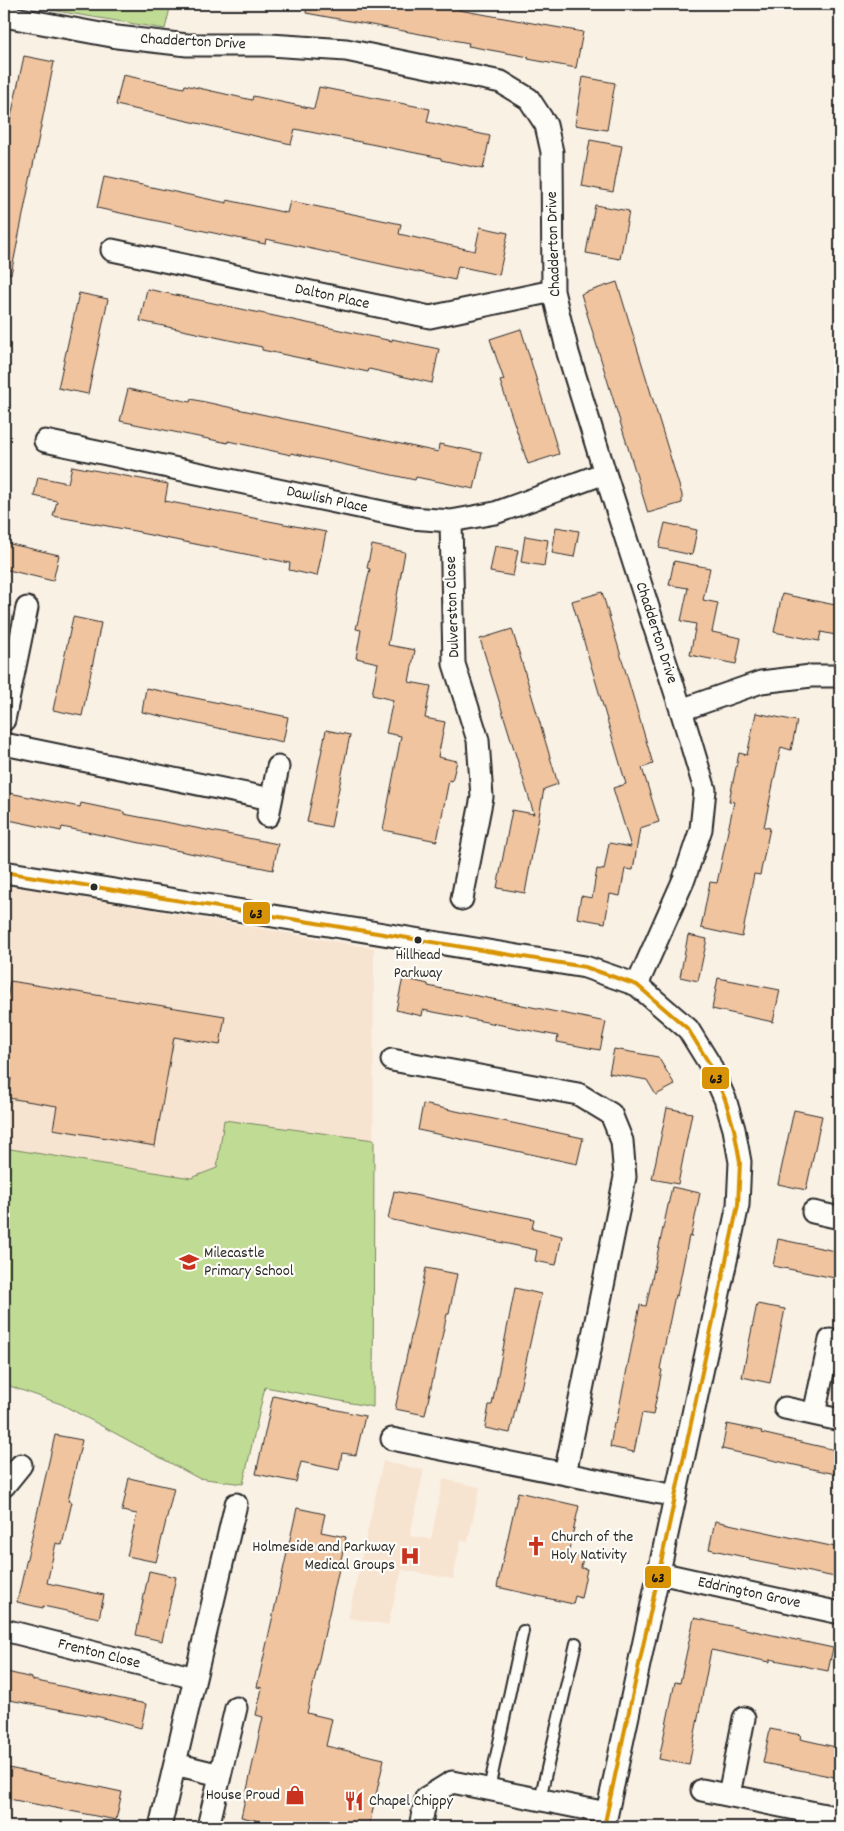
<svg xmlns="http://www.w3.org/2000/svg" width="844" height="1831" font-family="Dekko,sans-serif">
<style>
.built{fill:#f7e4d0}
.green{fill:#c0dc94;stroke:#768460}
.building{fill:#f0c49f;stroke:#2b2b2b}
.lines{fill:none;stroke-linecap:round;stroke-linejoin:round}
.lane-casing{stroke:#2b2b2b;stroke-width:14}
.street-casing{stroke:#2b2b2b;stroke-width:25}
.lane{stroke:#fdfcf7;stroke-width:10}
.street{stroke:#fdfcf7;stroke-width:21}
.bus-1-casing{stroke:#fdfcf7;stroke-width:8}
.bus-1{stroke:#d89406;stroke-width:4}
.bus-dot{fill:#2b2b2b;stroke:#fdfcf7;stroke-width:2}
.labels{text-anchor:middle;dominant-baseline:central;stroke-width:4.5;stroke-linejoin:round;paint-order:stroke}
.bus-label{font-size:15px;fill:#2b2b2b;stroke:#fdfcf7}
.street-label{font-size:16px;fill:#2b2b2b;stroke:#fdfcf7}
.poi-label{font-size:16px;fill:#2b2b2b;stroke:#fdfcf7;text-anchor:start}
.line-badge{stroke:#fdfcf7;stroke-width:2}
.pale-badge-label{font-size:14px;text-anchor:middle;font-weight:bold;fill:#111}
</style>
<rect width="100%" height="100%" fill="#faf1e5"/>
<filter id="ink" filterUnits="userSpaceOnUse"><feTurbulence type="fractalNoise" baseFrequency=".02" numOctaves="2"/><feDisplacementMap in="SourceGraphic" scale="10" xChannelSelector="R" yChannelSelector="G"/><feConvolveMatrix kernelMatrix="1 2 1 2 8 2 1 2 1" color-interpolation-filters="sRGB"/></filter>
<g filter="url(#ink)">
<path class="built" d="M 4,884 L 374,948 L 373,1407 L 265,1387 L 243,1484 L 198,1478 L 61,1404 L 4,1384 Z
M 383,1461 L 424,1470 L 410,1536 L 431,1539 L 443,1479 L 480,1487 L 468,1542 L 461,1540 L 453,1579 L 402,1570 L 388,1625 L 348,1618 Z"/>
<path class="green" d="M 52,4 L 171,4 L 165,29 L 51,10 Z
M 224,1120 L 374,1140 L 373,1407 L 265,1387 L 243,1484 L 198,1478 L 61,1404 L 4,1384 L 4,1148 L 191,1178 L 217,1168 Z"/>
<path class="building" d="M 307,4 L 444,4 L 460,7 L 459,10 L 583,32 L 576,68 L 528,59 L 529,57 L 468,46 L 469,43 L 306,13 Z
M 24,56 L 54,62 L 11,274 L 4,273 L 4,164 L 9,141 L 6,140 Z
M 123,75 L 184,88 L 185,85 L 252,100 L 253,96 L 314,109 L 319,87 L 430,109 L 427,122 L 490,136 L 483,169 L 441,160 L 441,158 L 295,129 L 291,144 L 116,105 Z
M 583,77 L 615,83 L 607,130 L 575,125 Z
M 590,140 L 622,146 L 613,192 L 582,186 Z
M 104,177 L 227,203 L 227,200 L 287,213 L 290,201 L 401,224 L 399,234 L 475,251 L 480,227 L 508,233 L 499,275 L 458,266 L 455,280 L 266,239 L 265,244 L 97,208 Z
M 595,205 L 629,211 L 620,259 L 586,253 Z
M 617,282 L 682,495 L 682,503 L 648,513 L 581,294 Z
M 147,289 L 392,341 L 392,339 L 439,349 L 432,383 L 369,369 L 368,372 L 305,359 L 262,350 L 262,347 L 140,321 Z
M 79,293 L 108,299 L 88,394 L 58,388 Z
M 521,329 L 559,454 L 528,464 L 500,381 L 504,380 L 490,339 Z
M 128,389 L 190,402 L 191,399 L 438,452 L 439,444 L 482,453 L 474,489 L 416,477 L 415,480 L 291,453 L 291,455 L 228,441 L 228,443 L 120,421 Z
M 72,466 L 168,484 L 165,501 L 326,532 L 317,576 L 289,570 L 290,563 L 140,533 L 140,532 L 53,516 L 57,501 L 34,496 L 38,477 L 68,483 Z
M 665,523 L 697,530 L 692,555 L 659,548 Z
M 556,527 L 579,531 L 574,557 L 552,553 Z
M 525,536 L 548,540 L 544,566 L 521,562 Z
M 6,543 L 59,555 L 53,581 L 4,569 L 4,556 Z
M 372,545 L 405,552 L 388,645 L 415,650 L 409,682 L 431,686 L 425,718 L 445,722 L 438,757 L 457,761 L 452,781 L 449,780 L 437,841 L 383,830 L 401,736 L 386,733 L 393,700 L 372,695 L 378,663 L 356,658 L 361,630 L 356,629 L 370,569 L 367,568 Z
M 495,546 L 518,550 L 513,576 L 490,572 Z
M 674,561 L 710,568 L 703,600 L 718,603 L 712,632 L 741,638 L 736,664 L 690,655 L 696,624 L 681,621 L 688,588 L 669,585 Z
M 602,592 L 653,764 L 642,768 L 659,822 L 640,828 L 633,870 L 625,869 L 620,896 L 610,894 L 605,923 L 577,918 L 581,896 L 592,898 L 597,869 L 604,870 L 609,843 L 631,847 L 613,788 L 626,784 L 572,601 Z
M 782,594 L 840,606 L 840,636 L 821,632 L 819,641 L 774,632 Z
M 73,617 L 101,623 L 82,716 L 53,710 Z
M 512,629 L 558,784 L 544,789 L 525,893 L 497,888 L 512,810 L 534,814 L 480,639 Z
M 146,688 L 288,717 L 283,742 L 142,712 Z
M 756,713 L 797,721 L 791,750 L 781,747 L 764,827 L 770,828 L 760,875 L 754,874 L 742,937 L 701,928 L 710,882 L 717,883 L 734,802 L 729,801 L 739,753 L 747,755 Z
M 326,730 L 350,735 L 331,827 L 307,822 Z
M 4,792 L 80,807 L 81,803 L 124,812 L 124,814 L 278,844 L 273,870 L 62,827 L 61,831 L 4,819 Z
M 688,935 L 707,939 L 698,981 L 680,977 Z
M 403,978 L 428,984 L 428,986 L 606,1022 L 600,1050 L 557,1042 L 558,1036 L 481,1021 L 423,1010 L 422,1016 L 396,1010 Z
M 718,978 L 780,990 L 773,1022 L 712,1009 Z
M 10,981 L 225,1016 L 220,1045 L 174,1037 L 155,1146 L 53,1129 L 57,1106 L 8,1098 L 11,1078 L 4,1077 L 4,1019 Z
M 614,1049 L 658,1057 L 675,1085 L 656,1095 L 647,1080 L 609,1073 Z
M 423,1104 L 583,1138 L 577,1164 L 418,1130 Z
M 667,1108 L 692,1113 L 678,1184 L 652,1179 Z
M 794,1110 L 822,1116 L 806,1190 L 778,1184 Z
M 672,1187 L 700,1193 L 691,1237 L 689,1236 L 677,1296 L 675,1295 L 660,1369 L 662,1370 L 653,1415 L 642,1413 L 634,1452 L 610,1447 L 614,1423 L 616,1423 L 640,1305 L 646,1306 Z
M 394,1191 L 534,1219 L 532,1229 L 562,1236 L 556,1265 L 535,1261 L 537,1250 L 388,1219 Z
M 778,1239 L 840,1252 L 840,1279 L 773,1266 Z
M 426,1268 L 457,1274 L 449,1314 L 447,1314 L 425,1415 L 395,1409 Z
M 515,1288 L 541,1294 L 510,1433 L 485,1428 L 489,1405 L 492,1405 Z
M 757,1304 L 785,1309 L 770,1383 L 742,1377 Z
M 273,1396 L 365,1416 L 356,1455 L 342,1453 L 339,1470 L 301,1462 L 296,1482 L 256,1474 Z
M 727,1424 L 762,1431 L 761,1433 L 840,1451 L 840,1475 L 722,1449 Z
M 55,1435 L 82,1440 L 68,1501 L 72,1502 L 62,1545 L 56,1543 L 47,1583 L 104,1595 L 99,1618 L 43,1606 L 43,1608 L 17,1602 Z
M 129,1478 L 174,1488 L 156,1562 L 127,1556 L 137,1514 L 122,1511 Z
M 518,1492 L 579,1506 L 568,1554 L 583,1557 L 581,1568 L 587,1569 L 581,1598 L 575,1596 L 573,1604 L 497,1587 Z
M 297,1508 L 325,1514 L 321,1532 L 346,1537 L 307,1713 L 332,1719 L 326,1746 L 384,1759 L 369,1827 L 258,1827 L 259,1821 L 241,1817 L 263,1717 L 256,1715 L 262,1688 L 257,1687 Z
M 715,1521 L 840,1548 L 840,1578 L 749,1560 L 749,1558 L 709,1549 Z
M 149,1571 L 176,1577 L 162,1641 L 136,1635 Z
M 694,1618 L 833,1648 L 828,1671 L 770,1659 L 770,1662 L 711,1650 L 689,1765 L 659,1759 L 675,1682 L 680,1683 Z
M 7,1672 L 32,1678 L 32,1680 L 146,1704 L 141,1728 L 100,1717 L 4,1699 L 4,1688 Z
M 770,1729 L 801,1735 L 800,1739 L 840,1748 L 840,1778 L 763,1763 Z
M 4,1767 L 122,1792 L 116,1820 L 4,1798 Z"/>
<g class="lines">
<defs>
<path id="lane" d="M 489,1789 L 523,1631
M 540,1799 L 576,1643"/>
<path id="street" d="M 4,16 L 117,37 L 187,45 L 270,45 L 346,50 L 501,82 L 529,99 L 546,125 L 552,152 L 553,291 L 568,353 L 605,473 L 681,710 L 705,790 L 701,829 L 684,879 L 637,985
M 112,250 L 430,317 L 553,291
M 45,441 L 411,518 L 451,521 L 495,513 L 605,473
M 451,521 L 454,664 L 478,740 L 482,797 L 462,899
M 681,710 L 761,682 L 811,676 L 840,676
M 4,720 L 27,608
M 4,744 L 271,799
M 268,816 L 278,767
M 4,872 L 585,967 L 637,985 L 688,1029 L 709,1063 L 725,1099 L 734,1129 L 740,1162 L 738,1205 L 604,1827
M 392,1060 L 578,1094 L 611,1114 L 622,1141 L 625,1177 L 565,1474
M 813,1212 L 840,1218
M 785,1408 L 840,1420
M 814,1414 L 830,1340
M 392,1439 L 675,1496
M 4,1486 L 21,1465
M 659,1573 L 840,1613
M 4,1630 L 195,1678
M 175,1764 L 220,1775
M 702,1790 L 840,1818
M 729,1795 L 744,1718
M 160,1827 L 236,1504
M 208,1827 L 236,1708
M 420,1827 L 426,1798 L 452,1782 L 607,1813"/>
</defs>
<use href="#lane" class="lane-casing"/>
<use href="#street" class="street-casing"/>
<use href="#lane" class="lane"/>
<use href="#street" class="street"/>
<defs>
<path id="bus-1" d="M 4,872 L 585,967 L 637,985 L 688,1029 L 709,1063 L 725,1099 L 734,1129 L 740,1162 L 738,1205 L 604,1827"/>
</defs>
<use href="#bus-1" class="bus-1-casing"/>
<use href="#bus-1" class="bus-1"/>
</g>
</g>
<defs>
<symbol id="school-bare" viewBox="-9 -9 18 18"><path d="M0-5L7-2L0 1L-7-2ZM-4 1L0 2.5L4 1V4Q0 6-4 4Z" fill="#c8321e" stroke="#fdfcf7" stroke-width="2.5" paint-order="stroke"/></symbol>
<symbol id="church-bare" viewBox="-9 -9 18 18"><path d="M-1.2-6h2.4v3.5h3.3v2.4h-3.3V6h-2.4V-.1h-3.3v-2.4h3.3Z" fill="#c8321e" stroke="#fdfcf7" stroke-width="2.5" paint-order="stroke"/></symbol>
<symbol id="hospital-bare" viewBox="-9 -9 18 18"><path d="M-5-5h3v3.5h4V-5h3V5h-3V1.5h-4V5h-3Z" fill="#c8321e" stroke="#fdfcf7" stroke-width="2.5" paint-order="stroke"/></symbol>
<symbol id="shop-bare" viewBox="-9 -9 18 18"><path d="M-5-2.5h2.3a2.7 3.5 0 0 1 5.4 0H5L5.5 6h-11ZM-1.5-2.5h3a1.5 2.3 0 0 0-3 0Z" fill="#c8321e" stroke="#fdfcf7" stroke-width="2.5" paint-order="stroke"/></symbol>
<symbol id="restaurant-bare" viewBox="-9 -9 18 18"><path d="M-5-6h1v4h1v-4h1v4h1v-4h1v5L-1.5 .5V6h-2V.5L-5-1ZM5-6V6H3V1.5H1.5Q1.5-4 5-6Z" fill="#c8321e" stroke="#fdfcf7" stroke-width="2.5" paint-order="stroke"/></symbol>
</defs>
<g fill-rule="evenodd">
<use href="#school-bare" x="175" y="1248" width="28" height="28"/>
<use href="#church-bare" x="522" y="1532" width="28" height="28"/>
<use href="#hospital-bare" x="396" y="1542" width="28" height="28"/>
<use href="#shop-bare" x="281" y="1781" width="28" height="28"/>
<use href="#restaurant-bare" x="340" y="1787" width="28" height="28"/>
</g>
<g class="bus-dot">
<circle cx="94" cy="887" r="4.5"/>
<circle cx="418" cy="940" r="4.5"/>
</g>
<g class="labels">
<g class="bus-label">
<text x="418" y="956">Hillhead<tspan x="418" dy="18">Parkway</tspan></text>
</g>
<g class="street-label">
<text transform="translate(193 42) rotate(3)">Chadderton Drive</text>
<text transform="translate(554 244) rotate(-92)">Chadderton Drive</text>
<text transform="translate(332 297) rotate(12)">Dalton Place</text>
<text transform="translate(327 500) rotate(12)">Dawlish Place</text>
<text transform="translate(453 607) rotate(-92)">Dulverston Close</text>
<text transform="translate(656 633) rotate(72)">Chadderton Drive</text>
<text transform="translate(749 1593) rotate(12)">Eddrington Grove</text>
<text transform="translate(99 1654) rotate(14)">Frenton Close</text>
</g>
<g class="poi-label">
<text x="204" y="1253">Milecastle<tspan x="204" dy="18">Primary School</tspan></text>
<text x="551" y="1537">Church of the<tspan x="551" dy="18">Holy Nativity</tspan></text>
<text x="395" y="1547" text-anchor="end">Holmeside and Parkway<tspan x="395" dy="18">Medical Groups</tspan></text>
<text x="280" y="1795" text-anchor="end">House Proud</text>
<text x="369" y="1801">Chapel Chippy</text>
</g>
</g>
<g class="line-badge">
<rect x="242" y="901" width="29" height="24" rx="5" fill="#d89406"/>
<rect x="701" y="1066" width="29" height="24" rx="5" fill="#d89406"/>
<rect x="644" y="1565" width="28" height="24" rx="5" fill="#d89406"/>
</g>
<g class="pale-badge-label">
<text x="256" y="918">63</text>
<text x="716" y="1083">63</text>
<text x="658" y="1582">63</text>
</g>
<rect width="844" height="1831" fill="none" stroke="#fdfcf7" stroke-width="20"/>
<rect x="10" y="10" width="824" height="1811" fill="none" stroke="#2b2b2b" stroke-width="2" filter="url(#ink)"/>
</svg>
